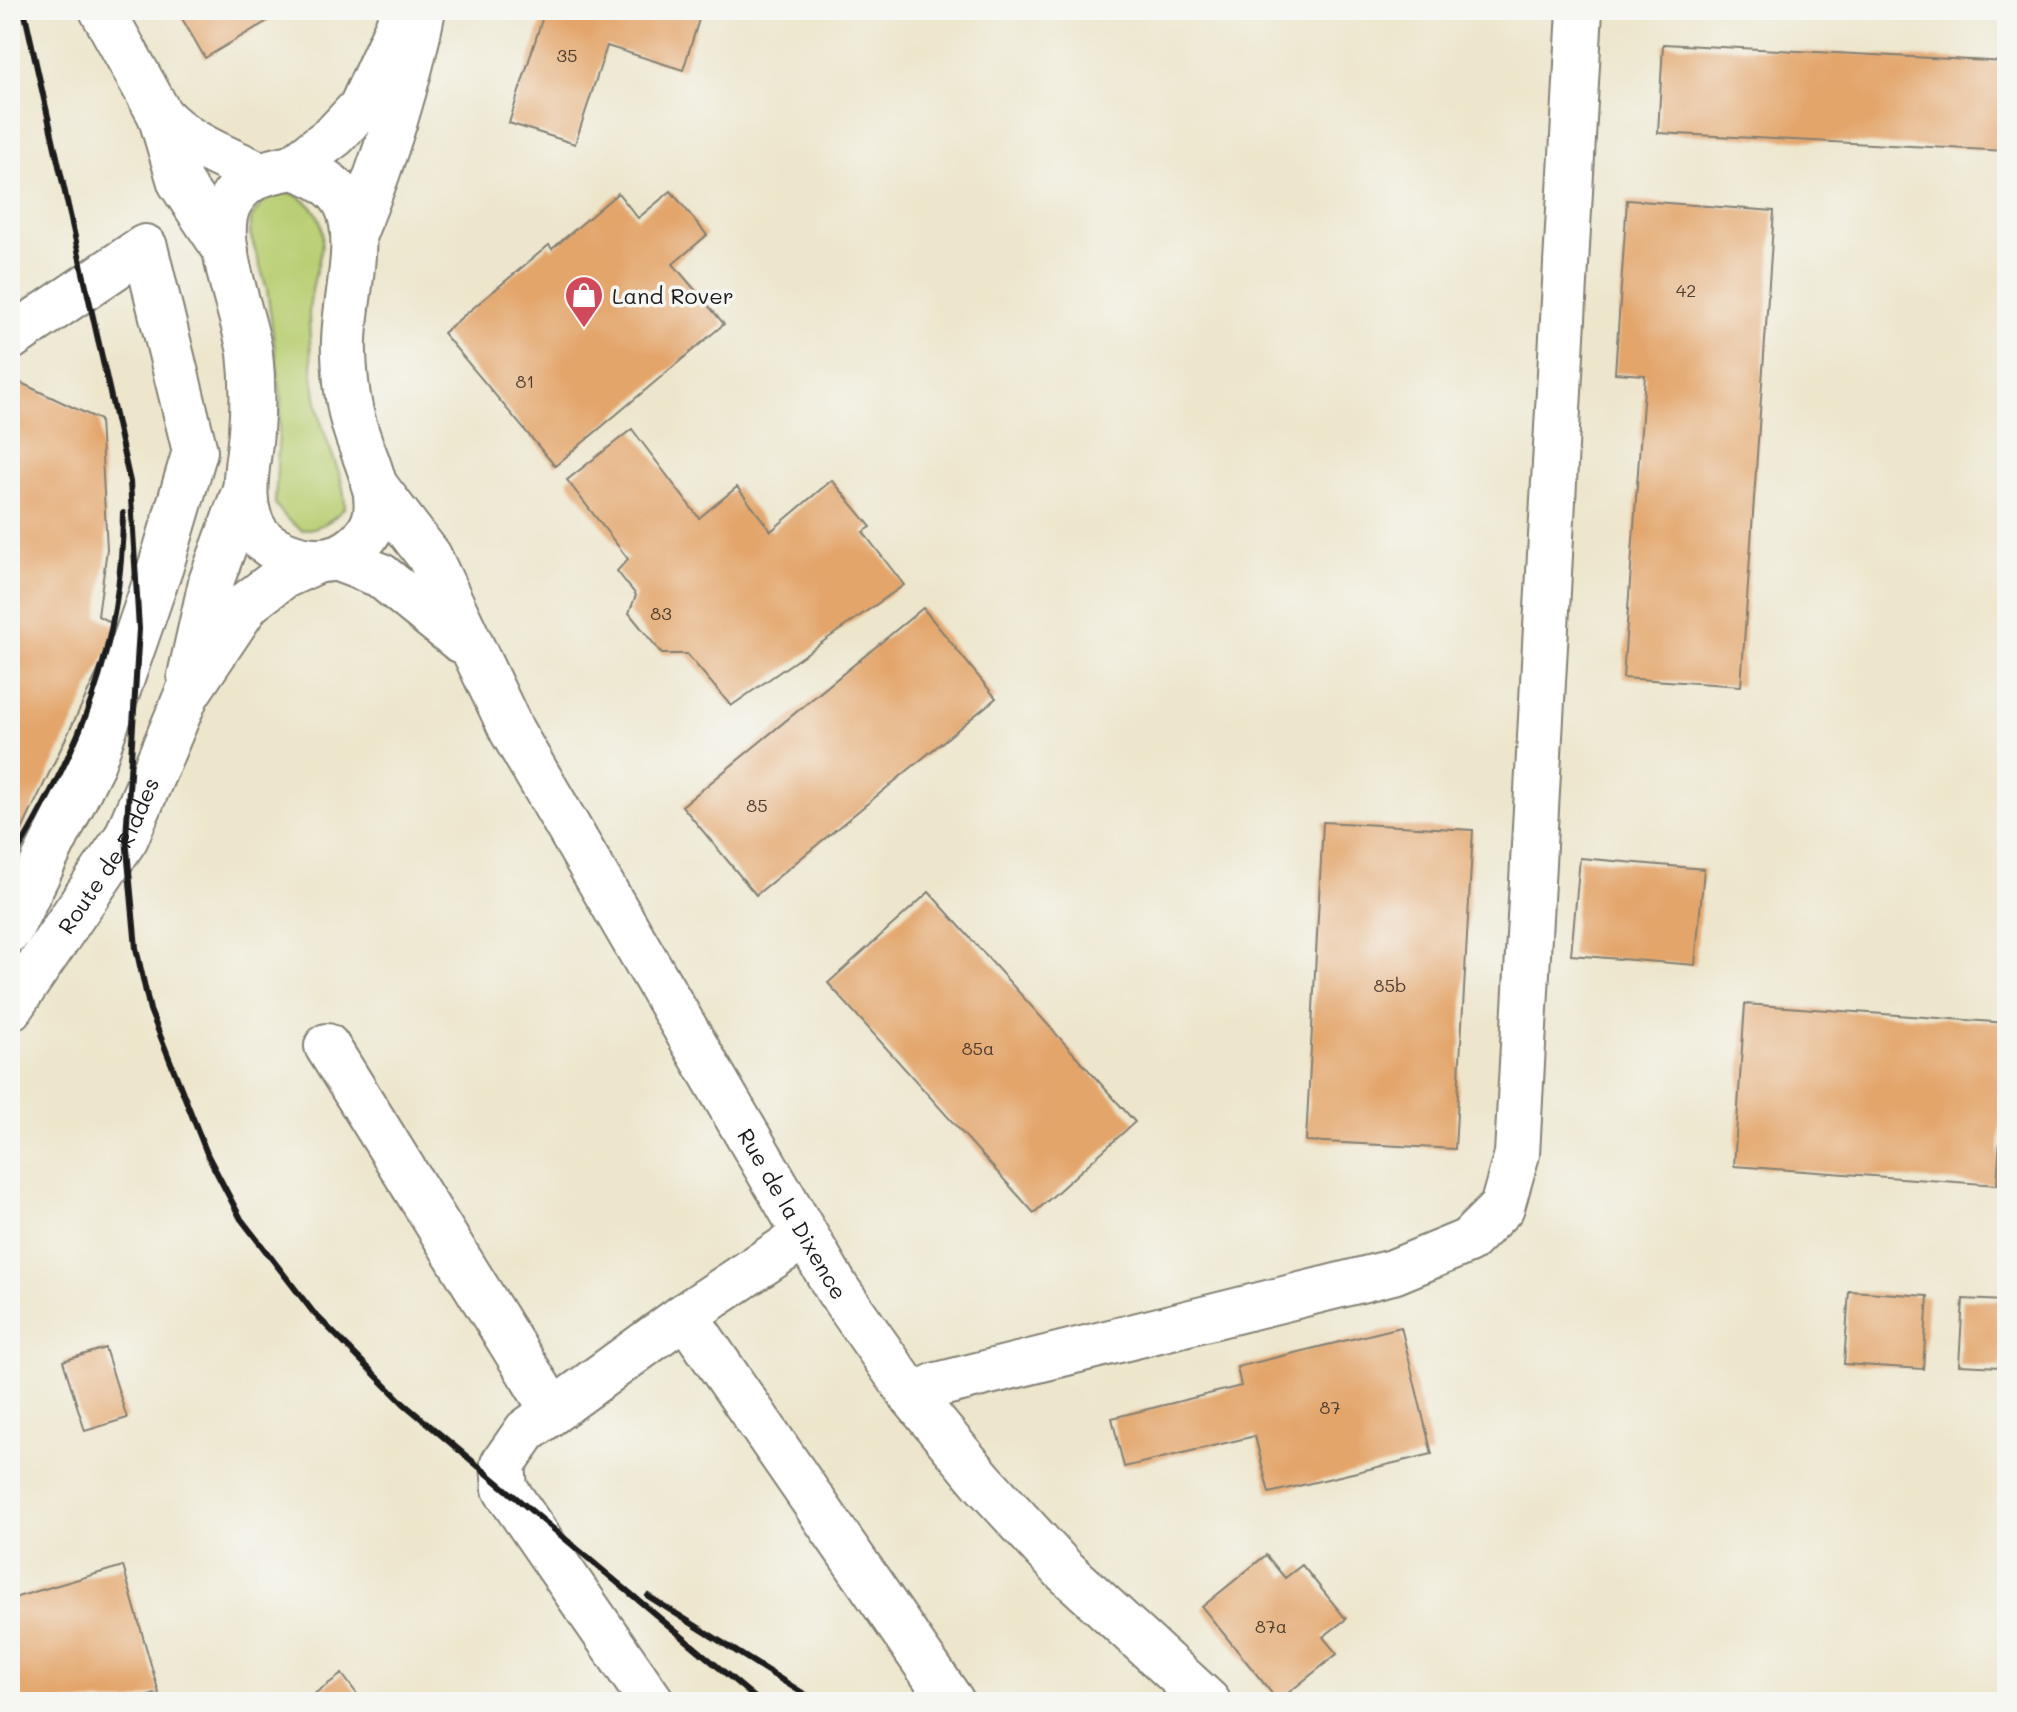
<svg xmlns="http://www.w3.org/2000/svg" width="2017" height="1712" font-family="Mali,sans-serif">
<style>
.green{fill:#bacf74;stroke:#6b7648;stroke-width:2}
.building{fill:#e3a56b}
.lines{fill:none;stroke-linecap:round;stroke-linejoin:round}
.minor-casing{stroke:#848174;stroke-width:48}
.major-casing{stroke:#848174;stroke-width:48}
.minor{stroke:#fff;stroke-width:44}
.major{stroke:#fff;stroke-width:44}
.rail{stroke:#1c1c1c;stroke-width:6}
.labels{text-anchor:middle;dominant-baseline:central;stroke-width:7;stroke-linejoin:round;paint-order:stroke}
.number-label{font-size:18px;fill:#4e3e30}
.poi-label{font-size:22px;fill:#1c1c1c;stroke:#f6f6f2;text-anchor:start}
.street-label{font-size:22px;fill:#1c1c1c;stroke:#f6f6f2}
</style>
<rect width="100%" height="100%" fill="#f6f6f2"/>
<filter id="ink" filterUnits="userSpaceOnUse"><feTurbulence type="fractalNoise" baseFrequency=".0125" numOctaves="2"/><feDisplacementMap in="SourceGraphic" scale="16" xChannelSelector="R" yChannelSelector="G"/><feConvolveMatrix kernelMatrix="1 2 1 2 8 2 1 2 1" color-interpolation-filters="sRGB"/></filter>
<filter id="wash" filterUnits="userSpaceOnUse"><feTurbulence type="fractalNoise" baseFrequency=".006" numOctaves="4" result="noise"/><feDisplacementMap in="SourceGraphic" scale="32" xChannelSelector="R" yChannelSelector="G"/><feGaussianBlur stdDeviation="1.8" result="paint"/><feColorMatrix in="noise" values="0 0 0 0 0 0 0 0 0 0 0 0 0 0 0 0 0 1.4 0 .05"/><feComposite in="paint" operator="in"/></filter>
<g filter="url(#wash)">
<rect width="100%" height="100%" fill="#ede6cc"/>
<path class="green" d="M 291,193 C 349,219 309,266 309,316 C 310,353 313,390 322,425 C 330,453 345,479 345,507 C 332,521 322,528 302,530 L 287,519 L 275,504 L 281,396 L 267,289 L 250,234 L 251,219 L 261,204 L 273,194 Z"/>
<g id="blocks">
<path class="building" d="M 177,10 L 286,10 L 205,58 Z
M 545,10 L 702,10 L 683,70 L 607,46 L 575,144 L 509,123 Z
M 1663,44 L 2007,62 L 2007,151 L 1658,133 Z
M 671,191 L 707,235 L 673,264 L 724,324 L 555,466 L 443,333 L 549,245 L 552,249 L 618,193 L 638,218 Z
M 1627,200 L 1774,211 L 1741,686 L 1623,678 L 1645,375 L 1615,373 Z
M 19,382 L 100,420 L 107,549 L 98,616 L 119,627 L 10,855 L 10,401 Z
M 632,429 L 699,518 L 737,487 L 771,531 L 832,480 L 871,527 L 863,532 L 904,585 L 731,706 L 687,654 L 662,654 L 629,613 L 636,595 L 617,571 L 628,559 L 567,480 Z
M 923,608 L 996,698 L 756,895 L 682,806 Z
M 1323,822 L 1473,830 L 1455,1149 L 1306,1141 Z
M 1580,858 L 1704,869 L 1695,965 L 1571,955 Z
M 929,892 L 1135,1122 L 1034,1213 L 828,983 Z
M 1745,1004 L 2007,1023 L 1997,1185 L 1734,1166 Z
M 1849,1291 L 1928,1296 L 1923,1369 L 1844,1364 Z
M 1963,1299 L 2005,1301 L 2001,1367 L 1959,1365 Z
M 1401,1327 L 1432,1454 L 1269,1493 L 1255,1436 L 1124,1467 L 1112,1418 L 1241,1386 L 1237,1367 Z
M 105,1348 L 127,1418 L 85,1431 L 63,1361 Z
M 1266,1555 L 1285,1578 L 1302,1565 L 1346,1619 L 1323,1637 L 1337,1654 L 1278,1701 L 1202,1607 Z
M 123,1566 L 159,1693 L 129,1702 L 10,1702 L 10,1599 Z
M 342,1674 L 363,1702 L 303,1702 Z"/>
</g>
</g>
<g filter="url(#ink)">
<use href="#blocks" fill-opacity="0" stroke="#848174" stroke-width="2"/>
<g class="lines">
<defs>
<g id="minor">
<path d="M 293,167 L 335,135 L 361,107 L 405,10"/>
<path d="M 354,234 C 384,161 408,87 423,10"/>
<path d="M 10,338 L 145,247 L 195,451 L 161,566 L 93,762 L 10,930"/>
<path d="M 190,676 L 211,582 L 244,492"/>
<path id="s1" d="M 10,1008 L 126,838 L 187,694 L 248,603 L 282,577 L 317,561"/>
<path d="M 327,1046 L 553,1411"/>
<path d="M 685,1315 L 952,1702"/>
<path d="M 912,1396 L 937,1385 L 1393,1272 L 1468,1241 L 1502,1207 L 1517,1154 L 1580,10"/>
<path d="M 652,1702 L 505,1489 L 503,1464 L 526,1431 L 685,1315 L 804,1236"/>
</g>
<g id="major">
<path d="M 102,10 L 160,115 C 186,144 225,157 259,174"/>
<path d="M 160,115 L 180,182 L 226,251"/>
<path d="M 293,167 C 314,174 335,183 346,204 C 365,243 341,309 344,354 C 345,379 348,407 356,431 C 364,457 380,485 376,513 C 372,538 346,560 321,560 C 299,561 268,550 256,532 C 237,502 249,464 251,431 C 253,406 253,378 250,353 C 244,312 209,236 231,200 C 246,176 268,171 293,167 Z"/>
<path id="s2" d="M 373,483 L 429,556 L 512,731 L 837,1289 L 912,1396 L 982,1481 L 1063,1569 L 1208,1702"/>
<path d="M 335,558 L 380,575 L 460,640"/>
</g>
</defs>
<use href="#minor" class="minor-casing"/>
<use href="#major" class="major-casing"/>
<use href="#minor" class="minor"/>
<use href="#major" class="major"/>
<path class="rail" d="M 24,10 L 130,482 L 139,629 L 126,838 L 136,948 L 150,1010 L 208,1156 L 241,1219 L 313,1312 L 404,1404 L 760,1702
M 10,865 C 80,745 122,655 123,513
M 648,1596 L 817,1702"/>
</g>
</g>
<defs>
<symbol id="shop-pin" viewBox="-11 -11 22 30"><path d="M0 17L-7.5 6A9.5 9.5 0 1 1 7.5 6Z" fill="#d1495b" stroke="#f6f6f2"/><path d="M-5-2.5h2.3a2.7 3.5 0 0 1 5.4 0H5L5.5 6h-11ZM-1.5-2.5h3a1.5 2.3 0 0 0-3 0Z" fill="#fff"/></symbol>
</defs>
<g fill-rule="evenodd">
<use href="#shop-pin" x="562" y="273" width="44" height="60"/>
</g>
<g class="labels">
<g class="number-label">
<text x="567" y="55">35</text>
<text x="1686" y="290">42</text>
<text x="525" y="381">81</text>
<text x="661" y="613">83</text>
<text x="757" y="805">85</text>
<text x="1390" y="985">85b</text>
<text x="978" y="1048">85a</text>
<text x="1330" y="1407">87</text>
<text x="1271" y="1626">87a</text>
</g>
<g class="poi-label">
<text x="612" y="295">Land Rover</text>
</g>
<g class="street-label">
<text stroke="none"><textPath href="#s1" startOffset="182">Route de Riddes</textPath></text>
<text stroke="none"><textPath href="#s2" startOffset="844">Rue de la Dixence</textPath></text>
</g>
</g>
<rect width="2017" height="1712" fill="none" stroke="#f6f6f2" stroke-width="40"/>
</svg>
